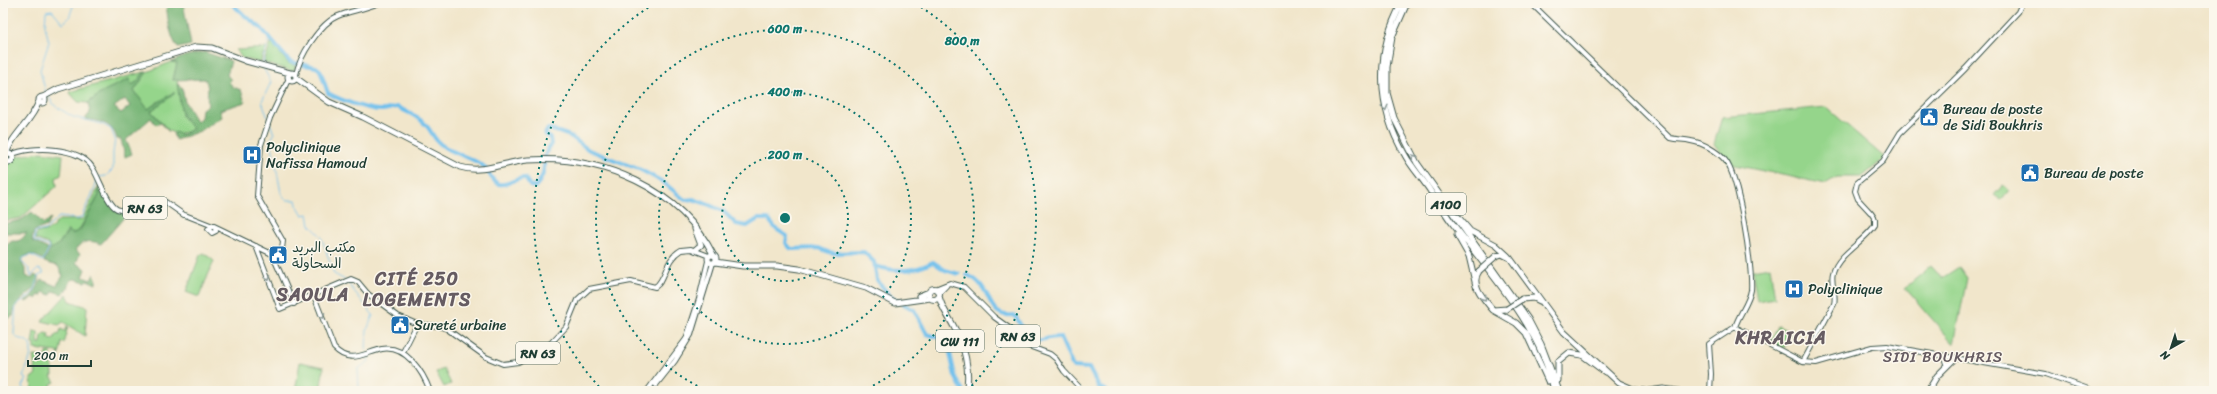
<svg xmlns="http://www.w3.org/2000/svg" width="2217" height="394" font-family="Sriracha,'Playpen Sans Arabic',sans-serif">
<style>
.green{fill:#95d58b;stroke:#5a8960}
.forest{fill:#78b677;stroke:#4c7a56;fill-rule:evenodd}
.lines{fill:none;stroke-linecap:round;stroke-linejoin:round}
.stream{stroke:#71c0ec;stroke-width:1}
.river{stroke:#71c0ec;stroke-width:4}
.major-casing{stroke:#3e564b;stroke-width:6}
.highway-casing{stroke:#3e564b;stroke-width:7}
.major{stroke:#fff;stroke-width:4}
.highway{stroke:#fff;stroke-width:5}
.highway-bridge-casing{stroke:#3e564b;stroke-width:7;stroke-linecap:butt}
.highway-bridge{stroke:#fff;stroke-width:5}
.oneway{stroke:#8f9e9a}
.ring{fill:none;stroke:#0f766e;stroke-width:2;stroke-dasharray:2 4}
.labels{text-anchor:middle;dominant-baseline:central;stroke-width:3;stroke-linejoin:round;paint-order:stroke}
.shield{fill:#fbf7ec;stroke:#61756b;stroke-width:1}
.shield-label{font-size:13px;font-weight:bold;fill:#1f3d34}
.poi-label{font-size:14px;fill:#1f3d34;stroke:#fbf7ec;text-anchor:start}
.neighbourhood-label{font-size:15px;letter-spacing:1px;fill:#665c62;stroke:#fbf7ec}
.district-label{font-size:18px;font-weight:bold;letter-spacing:1px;fill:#665c62;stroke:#fbf7ec}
.centre{fill:#0f766e;stroke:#fbf7ec;stroke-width:2}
.ring-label{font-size:12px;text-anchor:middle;font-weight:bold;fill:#0f766e;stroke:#fbf7ec;stroke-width:3;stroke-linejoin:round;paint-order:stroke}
</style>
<rect width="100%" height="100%" fill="#fbf7ec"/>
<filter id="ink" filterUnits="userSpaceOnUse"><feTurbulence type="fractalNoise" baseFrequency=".025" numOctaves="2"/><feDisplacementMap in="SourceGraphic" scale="8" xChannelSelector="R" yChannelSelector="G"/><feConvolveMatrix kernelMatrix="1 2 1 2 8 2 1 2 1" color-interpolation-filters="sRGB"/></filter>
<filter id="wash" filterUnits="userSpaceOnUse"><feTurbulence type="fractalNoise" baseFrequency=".012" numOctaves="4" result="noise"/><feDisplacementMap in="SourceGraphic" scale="16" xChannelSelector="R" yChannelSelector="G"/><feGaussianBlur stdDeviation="0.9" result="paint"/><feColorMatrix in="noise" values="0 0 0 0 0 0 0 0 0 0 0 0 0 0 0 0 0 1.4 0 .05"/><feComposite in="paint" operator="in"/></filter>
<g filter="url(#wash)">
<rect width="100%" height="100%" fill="#f1e6cb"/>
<path class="green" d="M 271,42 L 288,63 L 296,66 L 293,71 L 264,63 Z
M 267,48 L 262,56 L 261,63 L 242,58 L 236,50 Z
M 171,62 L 177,63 L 173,80 L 177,79 L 182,116 L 193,129 C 168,141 168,127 151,111 L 158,105 L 159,101 L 148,109 L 134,91 L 147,72 Z
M 144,72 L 138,81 L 132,85 L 129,79 L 104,91 L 88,103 L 78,102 L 69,92 Z
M 1826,107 L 1885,158 L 1862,177 L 1837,177 L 1825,184 L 1730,164 L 1714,144 L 1722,117 Z
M 41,152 L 63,155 L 61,175 L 56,178 L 57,186 L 21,218 L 3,221 L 3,159 Z
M 2003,185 L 2009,190 L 2001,200 L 1994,195 Z
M 98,188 L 99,195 L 79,230 L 72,234 L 68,230 L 58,245 L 50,249 L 48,244 L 35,239 L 37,233 L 51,229 L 59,220 L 82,220 Z
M 204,253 L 214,261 L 199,297 L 186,292 L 200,255 Z
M 1931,266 L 1942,278 L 1959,267 L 1967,278 L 1954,344 L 1905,288 Z
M 1770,267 L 1775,298 L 1757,301 L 1752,270 Z
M 67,294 L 70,301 L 87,307 L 85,336 L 63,322 L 59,325 L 42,321 Z
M 67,326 L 68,327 L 66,333 L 67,334 L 64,343 L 62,342 L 59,356 L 58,352 L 34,349 L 34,344 L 32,344 L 34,331 L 38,332 L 38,343 L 41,343 L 42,335 L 45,333 L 49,334 L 48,338 L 54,339 L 56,334 L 59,335 L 61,329 L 65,331 Z
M 1778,326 L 1792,333 L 1784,348 L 1771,342 Z
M 46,352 L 51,353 L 50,364 L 52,364 L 53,375 L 51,376 L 55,382 L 51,384 L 51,391 L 32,391 L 31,378 L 36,374 L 33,356 L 46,357 Z
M 300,362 L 324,367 L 320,391 L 295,391 Z
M 444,369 L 451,384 L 444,387 L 436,372 Z"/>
<path class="forest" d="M 166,3 L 183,3 L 191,45 L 178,48 C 169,35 168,19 166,3 Z
M 204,52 L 231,61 L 227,75 L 231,80 L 229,82 L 233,87 L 241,90 L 245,102 L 220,110 L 222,117 L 200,131 L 176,140 L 173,134 L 176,132 L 181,135 L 193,129 L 182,116 L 177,83 L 182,88 L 185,102 L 196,121 L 201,118 L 202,109 L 208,105 C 206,96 210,87 205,79 L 173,80 L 177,63 L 171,62 L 185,56 Z
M 144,72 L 147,72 L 134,91 L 148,109 L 174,92 L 174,94 L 151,111 L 169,132 L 161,123 L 156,125 L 151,118 L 126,140 L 132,154 L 125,157 L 121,139 L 117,139 C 113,123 100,121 85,119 L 90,113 L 88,103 L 104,91 L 129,79 L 132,85 L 138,81 ZM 125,99 L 130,106 L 121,113 L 114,107 Z
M 99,182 C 107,199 108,211 128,213 L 101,244 C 91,240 82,240 75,250 L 80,254 L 76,263 L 86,269 L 83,277 L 91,280 L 94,274 L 96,278 L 96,284 L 87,280 L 85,282 L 75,279 L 71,280 L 68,288 L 62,294 L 53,291 L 51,295 L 43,292 L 41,296 L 39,295 L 36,299 L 34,297 L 26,302 L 25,301 L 31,297 L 42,280 L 56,286 L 63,276 L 58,266 L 44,262 L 50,249 L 58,245 L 69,230 L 72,234 L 80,230 L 99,195 Z
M 32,212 L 44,224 L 51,218 L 47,226 L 34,231 L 32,241 L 48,249 L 44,260 C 35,255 28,251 21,261 L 26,271 L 26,276 L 30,278 L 35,275 L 39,278 L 39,282 C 31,296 15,298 13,316 L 5,320 L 3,319 L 5,316 L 3,313 L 3,248 L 12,241 C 20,242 22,239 27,233 L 3,233 L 3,224 L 21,220 Z"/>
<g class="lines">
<path class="stream" d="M 263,64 C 263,53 268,49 269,37
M 264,69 L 271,82 L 262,101 L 268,118
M 46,93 L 40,70 L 49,42 L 45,26 L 46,11 L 52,10 L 63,23 L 69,18 L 74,3
M 48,96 L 55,106 L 73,117 L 102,124 L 111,129 L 115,139 L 113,153 L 113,169 L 106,176 L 99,177
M 270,123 L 274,134 L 271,140 L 281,193 L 286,200 L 296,200 L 297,205 L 303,215 L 308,214 L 310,225 L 321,236 L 334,274 L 345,280
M 347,282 L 373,315 L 367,330 L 366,351
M 24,391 L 22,386 L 26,379 L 23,377 C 26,368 38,346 25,340 C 20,338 17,340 14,334 L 16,305 C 30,295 36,295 38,276 L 43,274 L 43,271 L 38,269 L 31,276 L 29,269 L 21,261 L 23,258 L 31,255 L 43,261 L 49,248 L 48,246 L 34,241 L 35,232 L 45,230 L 59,217 L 78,219 L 82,217 C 86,203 95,194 97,179
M 359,391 L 358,369 L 369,361 L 367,354"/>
<path class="river" d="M 231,3 L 244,15 L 261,28 L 290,62 L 316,67 L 320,70 L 328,93 C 338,99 370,111 383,110 C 388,110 392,107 398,107 C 406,112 417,116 424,123 C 432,130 433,140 443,146 C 455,154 470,157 482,165 C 489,170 491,182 499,184 C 509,186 516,177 525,178 L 530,186 L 535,187 C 551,170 538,161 551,144 L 550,138 L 545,134 L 548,129 L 550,129 L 570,136 L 589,150 L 641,170 L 663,182 L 685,200 L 693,199 L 707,204 L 723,211 L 736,224 L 747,226 L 758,219 L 768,219 L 776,229 L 787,236 L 786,243 L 791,249 L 819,248 L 828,252 L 835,253 L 864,252 L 874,262 L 877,280 L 890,296 L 914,310 L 927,334 L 947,340 L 955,376 L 963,391
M 875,266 C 896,272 914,272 933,262 L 945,270 L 959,274
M 967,275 C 995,286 984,319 1014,315 C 1020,320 1022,332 1029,340 C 1040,343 1049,336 1060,337 L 1073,367 L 1089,368 L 1099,387 L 1107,391
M 1133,391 L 1136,391"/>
</g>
</g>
<g filter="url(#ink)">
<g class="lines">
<defs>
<path id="major" d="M 1531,3 L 1670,138 C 1678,140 1684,139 1691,141 C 1703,143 1717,151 1725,160 C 1739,176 1753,269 1751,290 C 1749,303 1739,314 1735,327
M 296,75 C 299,57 320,23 338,16 C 351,11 365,9 379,3
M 11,155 C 31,145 79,147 92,167 C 99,177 107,204 117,209 C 137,218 148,201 164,201 L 184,215 L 185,215 L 213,226 L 214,226 L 216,231 L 212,233 L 208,229 L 213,226
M 214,226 L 272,254 L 294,304
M 256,246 L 280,309 L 351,279 L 358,282 L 368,294 L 398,316 L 417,324 L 438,326 L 447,329 L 486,357 L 503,364 L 518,362 L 548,346 L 566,327 L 577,300 L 589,289 L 631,281 L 655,287 C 667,279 664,260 681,250 L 691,249 L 709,256
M 274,256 L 282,249 L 283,241 L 257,196 L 261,145 L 270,118 L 289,78
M 935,289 L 950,283 L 964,287 L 994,317 L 1012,330 L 1026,345 L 1050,354 L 1056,359 L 1064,371 L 1083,391
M 939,293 L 946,286
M 314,296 L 334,348 C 350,365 364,353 382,349 C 406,345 423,372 430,391
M 403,352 L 417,324
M 1803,362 L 1834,304 C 1837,294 1830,283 1833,273 C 1839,253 1864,242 1875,225 L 1875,219 L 1871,213 L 1858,199 L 1855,191 L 1857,183 L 1883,161 L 1900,133 L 1965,69 L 2018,12 L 2022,3
M 656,385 L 675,361 L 691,335 L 713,263
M 647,391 L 686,339 L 699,299 L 708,261
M 1710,391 L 1711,374 L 1709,344 L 1735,327 L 1803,362 L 1816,363 L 1872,347 L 1887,346 L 2046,374 L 2094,391"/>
<path id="highway" d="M 1402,3 C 1375,52 1376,107 1405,155 C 1412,168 1423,179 1431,192 C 1439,202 1445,214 1453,224 C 1490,273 1542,329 1554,391
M 1407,3 L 1392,37 L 1387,67 L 1387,93 L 1394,118 L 1417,163 L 1528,319 L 1541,344 L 1559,391
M288 77a4 4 0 1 1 8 0a4 4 0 1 1-8 0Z
M 296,78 L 329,102 L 363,117 L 460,167 C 483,174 505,162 528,160 C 602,155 680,188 714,256
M39 100a3 3 0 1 1 6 0a3 3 0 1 1-6 0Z
M 43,97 L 58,89 L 196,47 L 212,48 L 246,61 L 290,73
M5 158a4 4 0 1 1 8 0a4 4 0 1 1-8 0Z
M 6,155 C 11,135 32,122 39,101
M 1458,217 L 1470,231 L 1496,245 L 1508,256
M 695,229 L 701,245 L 695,250
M 1457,235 L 1469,256 L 1476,286
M708 259a4 4 0 1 1 8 0a4 4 0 1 1-8 0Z
M 1496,256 L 1502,254 L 1510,258 L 1564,332 L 1619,383 L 1635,390 L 1644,391
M 715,262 L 743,266 L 777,266 L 799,269 L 866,288 L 895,303 L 930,298
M 1479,271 C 1469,285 1485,300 1493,310 L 1507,309
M928.5 294a5.5 5.5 0 1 1 11 0a5.5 5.5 0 1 1-11 0Z
M 919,296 L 929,292
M 939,296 C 941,307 949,317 954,327 C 964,344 971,371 966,391
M 1522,299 L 1534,298 L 1540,301
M 1493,310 L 1516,323 L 1526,333 L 1548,381
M 1945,356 L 1948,365
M 1558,380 L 1558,362 L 1569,353 L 1582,355 L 1605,372
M 1649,391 L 1663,389 L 1678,391
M 1928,391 L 1937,376 L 1955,358"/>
</defs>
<use href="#major" class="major-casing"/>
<use href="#highway" class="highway-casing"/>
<use href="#major" class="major"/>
<use href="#highway" class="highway"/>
<defs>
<path id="highway-bridge" d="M 1479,271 L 1496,256
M 1507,309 L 1522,299"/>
</defs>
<use href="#highway-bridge" class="highway-bridge-casing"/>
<use href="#highway-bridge" class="highway-bridge"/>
</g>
<defs><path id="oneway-chevron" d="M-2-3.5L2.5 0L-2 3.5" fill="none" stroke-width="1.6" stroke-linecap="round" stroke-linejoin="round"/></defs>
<g class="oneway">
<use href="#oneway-chevron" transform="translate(1385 108) rotate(76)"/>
<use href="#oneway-chevron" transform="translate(1414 157) rotate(-122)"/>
<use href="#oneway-chevron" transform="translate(268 278) rotate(68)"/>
<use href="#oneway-chevron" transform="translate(1484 298) rotate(55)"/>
<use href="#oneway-chevron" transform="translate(322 316) rotate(68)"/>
</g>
</g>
<g class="ring">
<circle cx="785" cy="218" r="63"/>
<circle cx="785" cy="218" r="126"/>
<path d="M708 391A189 189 0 1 1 862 391"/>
<path d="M603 391A251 251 0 0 1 654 4M916 4A251 251 0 0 1 967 391"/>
</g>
<defs>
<symbol id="civic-square" viewBox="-11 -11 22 22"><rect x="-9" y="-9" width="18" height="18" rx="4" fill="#1f6fb2" stroke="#fbf7ec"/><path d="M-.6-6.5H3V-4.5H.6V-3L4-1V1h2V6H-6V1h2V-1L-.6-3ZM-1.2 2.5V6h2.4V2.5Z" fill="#fff"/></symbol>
<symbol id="hospital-square" viewBox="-11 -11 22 22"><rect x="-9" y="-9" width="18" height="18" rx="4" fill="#1f6fb2" stroke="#fbf7ec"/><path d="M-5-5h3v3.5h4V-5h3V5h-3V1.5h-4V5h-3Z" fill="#fff"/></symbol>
</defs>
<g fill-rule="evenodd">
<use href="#civic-square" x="1918" y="106" width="22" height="22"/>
<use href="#hospital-square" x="241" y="144" width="22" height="22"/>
<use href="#civic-square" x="2019" y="162" width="22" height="22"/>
<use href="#civic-square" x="267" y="244" width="22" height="22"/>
<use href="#hospital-square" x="1783" y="278" width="22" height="22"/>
<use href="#civic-square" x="389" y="314" width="22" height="22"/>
</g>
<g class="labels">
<g class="shield">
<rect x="1426" y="193" width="40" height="22" rx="3"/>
<rect x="123" y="197" width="44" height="22" rx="3"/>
<rect x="996" y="325" width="44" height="22" rx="3"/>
<rect x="936" y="330" width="48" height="22" rx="3"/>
<rect x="516" y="342" width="44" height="22" rx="3"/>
</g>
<g class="shield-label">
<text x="1446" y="204">A100</text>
<text x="145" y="208">RN 63</text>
<text x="1018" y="336">RN 63</text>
<text x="960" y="341">CW 111</text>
<text x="538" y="353">RN 63</text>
</g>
<g class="poi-label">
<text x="1943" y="109">Bureau de poste<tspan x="1943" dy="16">de Sidi Boukhris</tspan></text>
<text x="266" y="147">Polyclinique<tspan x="266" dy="16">Nafissa Hamoud</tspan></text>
<text x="2044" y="173">Bureau de poste</text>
<text x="292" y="247">مكتب البريد<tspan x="292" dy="16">السحاولة</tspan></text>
<text x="1808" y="289">Polyclinique</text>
<text x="414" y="325">Sureté urbaine</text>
</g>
<g class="neighbourhood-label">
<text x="1943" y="357">SIDI BOUKHRIS</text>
</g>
<g class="district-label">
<text x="417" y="279">CITÉ 250<tspan x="417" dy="21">LOGEMENTS</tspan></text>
<text x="313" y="295">SAOULA</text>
<text x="1781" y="338">KHRAICIA</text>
</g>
</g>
<circle cx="785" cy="218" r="6" class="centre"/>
<g class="ring-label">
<text x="785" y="33">600 m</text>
<text x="962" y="45">800 m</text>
<text x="785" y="96">400 m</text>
<text x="785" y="159">200 m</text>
</g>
<rect width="2217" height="394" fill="none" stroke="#fbf7ec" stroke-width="16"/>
<g transform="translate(2171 348) rotate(219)" stroke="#fbf7ec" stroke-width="3" paint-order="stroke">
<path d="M0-3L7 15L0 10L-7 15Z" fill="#1f3d34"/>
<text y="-6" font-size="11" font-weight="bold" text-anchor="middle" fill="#1f3d34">N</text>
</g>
<path d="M28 360v6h63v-6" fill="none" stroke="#1f3d34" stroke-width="2"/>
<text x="34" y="360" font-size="12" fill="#1f3d34" stroke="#fbf7ec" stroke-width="3" paint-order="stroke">200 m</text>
</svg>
